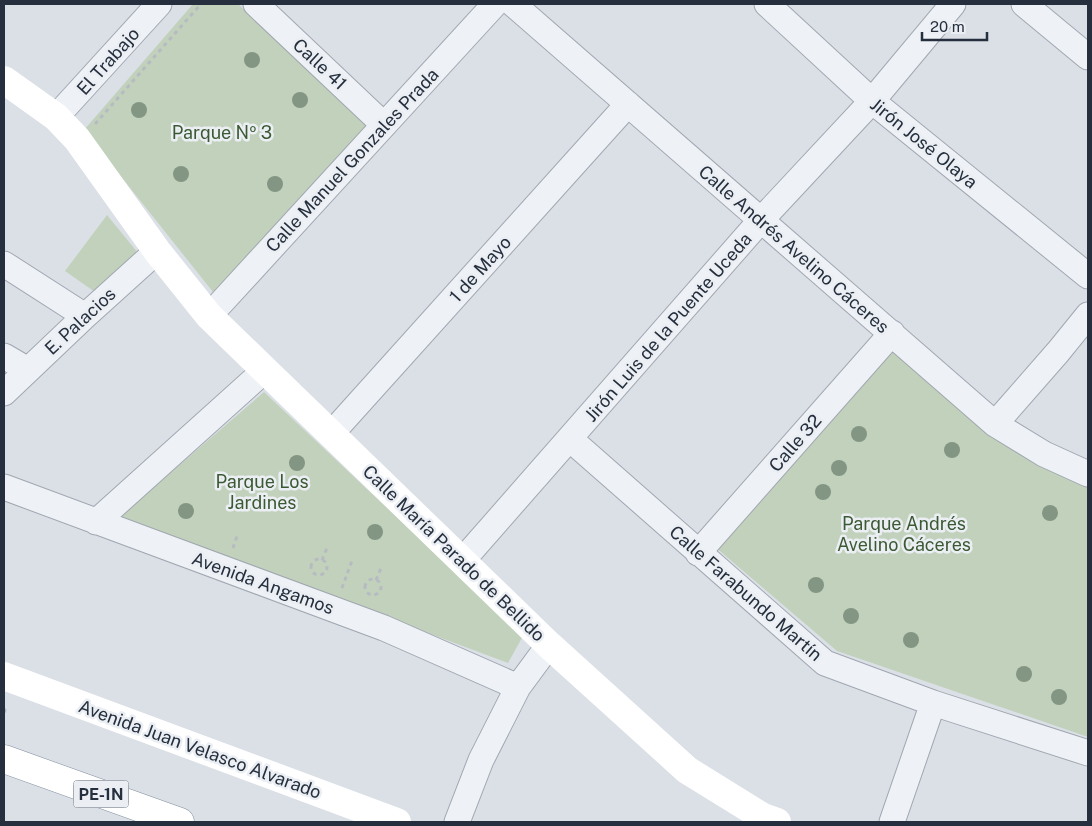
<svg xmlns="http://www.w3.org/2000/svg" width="1092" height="826" font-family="'Public Sans',sans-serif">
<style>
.green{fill:#c2d1bc}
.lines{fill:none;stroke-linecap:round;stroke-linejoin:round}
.street-casing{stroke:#a1a7b1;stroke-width:27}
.highway-casing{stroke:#828e9e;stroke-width:29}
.path{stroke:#b6bbc1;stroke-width:3;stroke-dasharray:4 4;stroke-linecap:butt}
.street{stroke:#eef1f5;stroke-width:25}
.secondary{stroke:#fff;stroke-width:28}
.highway{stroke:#fff;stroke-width:28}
.tree{fill:#839683}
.labels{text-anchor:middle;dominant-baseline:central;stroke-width:5;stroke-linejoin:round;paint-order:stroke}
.shield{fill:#ebeff4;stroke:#606974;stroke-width:1}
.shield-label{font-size:16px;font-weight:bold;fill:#252f3d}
.street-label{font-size:18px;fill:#252f3d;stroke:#ebeff4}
.park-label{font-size:18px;fill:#3b5932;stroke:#ebeff4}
</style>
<rect width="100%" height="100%" fill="#dbe0e7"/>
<path class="green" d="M 193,4 L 238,4 L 370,125 L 217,297 L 84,130 Z
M 107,215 L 138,253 L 95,292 L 65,271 Z
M 891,347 L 1043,467 L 1088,487 L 1088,737 L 837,651 L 714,546 Z
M 264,392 L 523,636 L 508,663 L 119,517 Z"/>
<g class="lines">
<defs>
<path id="street" d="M 256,4 L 384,125
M 513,4 L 995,424 L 1044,454 L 1088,474
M 767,4 L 872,101 L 1088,276
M 1024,4 L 1088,57
M 56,117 L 159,4
M 4,264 L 85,316
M 209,316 L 495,4
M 4,356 L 28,370
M 4,393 L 85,316 L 157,251
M 995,424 L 1058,352 L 1088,315
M 331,434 L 628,104
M 570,439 L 825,663 L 933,703 L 1088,753
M 4,487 L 384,628 L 518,687
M 96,522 L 265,370
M 698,553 L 892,333
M 462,561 L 761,220 L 872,101 L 953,4
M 457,822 L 481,760 L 518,687 L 549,645
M 892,822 L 933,703"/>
<path id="highway" d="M 4,759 L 180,822"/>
</defs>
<use href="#street" class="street-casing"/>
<use href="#highway" class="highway-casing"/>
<path class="path" d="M 95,124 L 201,4
M 233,548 L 237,536
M311 567a8 8 0 1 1 16 0a8 8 0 1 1-16 0Z
M 322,560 L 327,548
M365 587a8 8 0 1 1 16 0a8 8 0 1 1-16 0Z
M 376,580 L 381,568
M 342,588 L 353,558
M 4,709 L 5,710 L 4,714"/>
<use href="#street" class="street"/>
<path class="secondary" d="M 4,80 L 56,117 L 77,139 L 157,251 L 209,316 L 549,645 L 687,770 L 763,817 L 777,822
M 4,676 L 397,822"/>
<use href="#highway" class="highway"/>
</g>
<g class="tree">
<circle cx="252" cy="60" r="8"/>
<circle cx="300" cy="100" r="8"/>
<circle cx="139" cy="110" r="8"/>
<circle cx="181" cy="174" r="8"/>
<circle cx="275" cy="184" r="8"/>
<circle cx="859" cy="434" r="8"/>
<circle cx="952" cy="450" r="8"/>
<circle cx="297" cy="463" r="8"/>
<circle cx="839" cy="468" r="8"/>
<circle cx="823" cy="492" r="8"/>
<circle cx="186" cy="511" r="8"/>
<circle cx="1050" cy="513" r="8"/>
<circle cx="375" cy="532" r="8"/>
<circle cx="816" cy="585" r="8"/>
<circle cx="851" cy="616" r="8"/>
<circle cx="911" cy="640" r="8"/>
<circle cx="1024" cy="674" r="8"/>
<circle cx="1059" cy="697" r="8"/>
</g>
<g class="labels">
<rect class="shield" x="73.5" y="780.5" width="55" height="27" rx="4"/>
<g class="shield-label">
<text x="101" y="794">PE-1N</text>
</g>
<g class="street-label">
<text transform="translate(108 61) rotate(-48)">El Trabajo</text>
<text transform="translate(320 64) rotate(43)">Calle 41</text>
<text transform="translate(924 143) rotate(39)">Jirón José Olaya</text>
<text transform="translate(352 160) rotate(-47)">Calle Manuel Gonzales Prada</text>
<text transform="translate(794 249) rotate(41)">Calle Andrés Avelino Cáceres</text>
<text transform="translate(480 269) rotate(-48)">1 de Mayo</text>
<text transform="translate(80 321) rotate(-43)">E. Palacios</text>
<text transform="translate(668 327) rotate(-49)">Jirón Luis de la Puente Uceda</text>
<text transform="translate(795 443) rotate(-49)">Calle 32</text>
<text transform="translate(454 553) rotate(44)">Calle María Parado de Bellido</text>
<text transform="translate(263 583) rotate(20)">Avenida Angamos</text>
<text transform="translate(746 593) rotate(41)">Calle Farabundo Martín</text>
<text transform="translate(200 749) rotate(20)">Avenida Juan Velasco Alvarado</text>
</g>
<g class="park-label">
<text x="222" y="132">Parque Nº 3</text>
<text x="262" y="481">Parque Los<tspan x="262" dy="21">Jardines</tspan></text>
<text x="904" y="523">Parque Andrés<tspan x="904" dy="21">Avelino Cáceres</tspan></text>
</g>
</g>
<rect width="1092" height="826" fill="none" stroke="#252f3d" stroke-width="10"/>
<path d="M922 32v8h65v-8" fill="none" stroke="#252f3d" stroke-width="2.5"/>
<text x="930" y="32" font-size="15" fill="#252f3d" stroke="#ebeff4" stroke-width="4" paint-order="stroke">20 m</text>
</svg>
